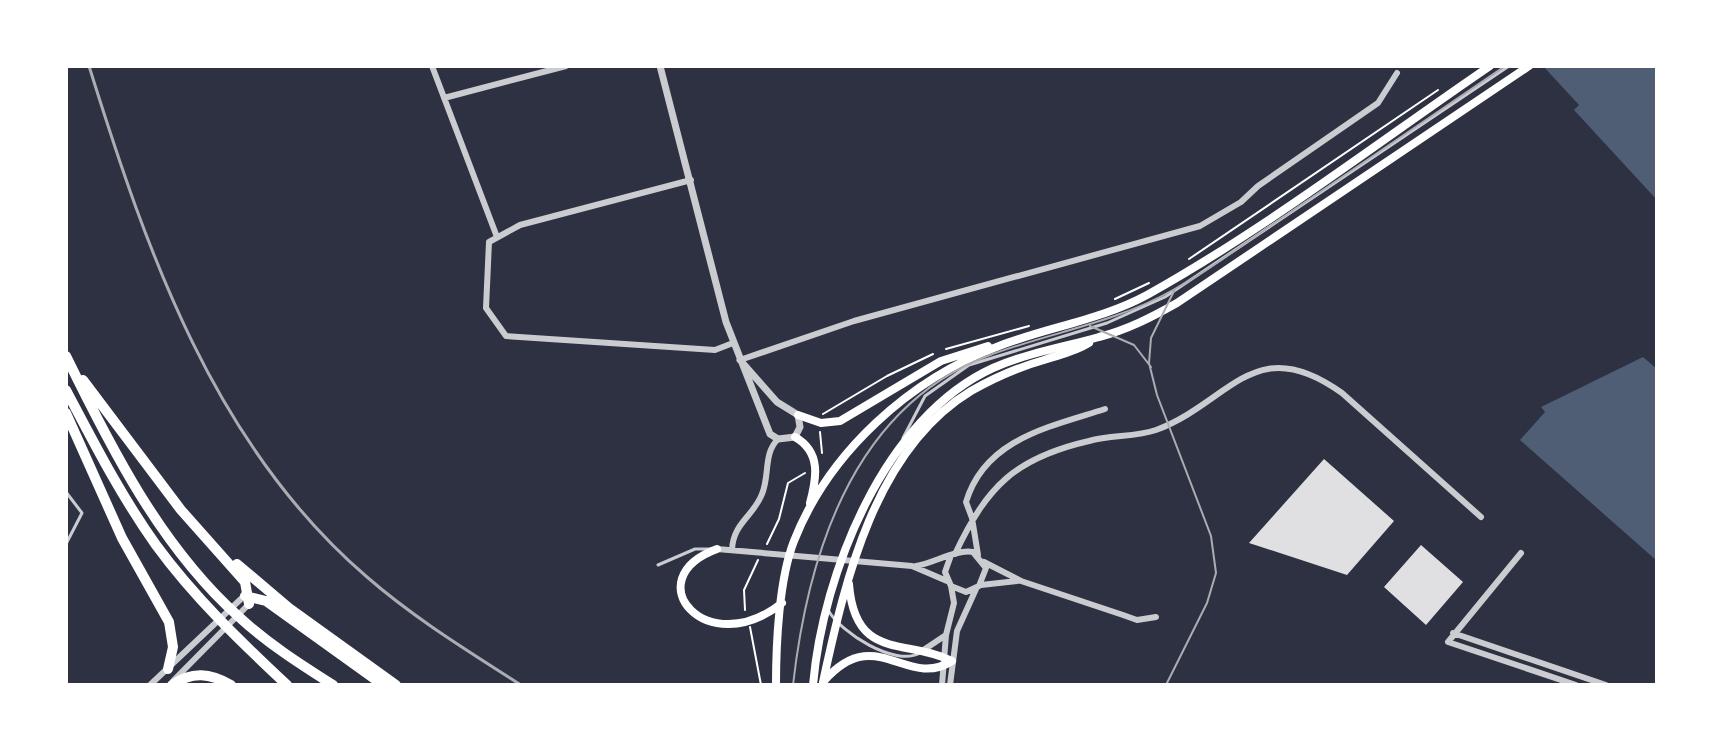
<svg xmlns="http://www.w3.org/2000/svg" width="1723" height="751" font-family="'Open Sans',sans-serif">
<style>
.water{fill:#4f5d75}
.building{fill:#e0e0e3}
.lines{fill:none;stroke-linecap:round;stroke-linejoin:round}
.path{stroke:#fff;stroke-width:2}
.service{stroke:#caccd0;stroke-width:3}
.minor{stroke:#caccd0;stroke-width:6}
.tertiary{stroke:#caccd0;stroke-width:7}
.secondary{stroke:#fff;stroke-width:8}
.motorway{stroke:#fff;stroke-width:10}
.tram{stroke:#abadb3;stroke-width:2}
.rail{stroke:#abadb3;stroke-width:3}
</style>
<rect width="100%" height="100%" fill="#2d3142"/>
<path class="water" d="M 1543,66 L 1657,66 L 1657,200 L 1574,110 L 1579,105 Z
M 1643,357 L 1657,369 L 1657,561 L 1520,440 L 1545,412 L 1541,407 Z"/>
<path class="building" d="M 1324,459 L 1394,521 L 1347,575 L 1249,543 Z
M 1421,545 L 1463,582 L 1426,625 L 1384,587 Z"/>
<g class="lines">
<path class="path" d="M 1189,259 L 1438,90
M 1115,299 L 1149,283
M 946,349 L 1029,326
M 823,414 L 887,376 L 933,354
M 820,432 L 822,453
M 767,544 L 779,519 L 788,483 L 805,473
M 745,610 L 744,590 L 758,560
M 750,627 L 761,685"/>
<path class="service" d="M 903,438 L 925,396 L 969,365 L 1107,323 L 1165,297 L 1509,66
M 66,492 L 82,513 L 66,544
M 658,565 L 695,549 L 713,549
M 828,610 C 841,633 895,667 920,653"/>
<path class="minor" d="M 432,66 L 497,237
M 444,98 L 566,66
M 691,180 L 520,225 L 489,242 L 486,308 L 506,336 L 700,349 L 715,350 L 733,343
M 740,360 L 854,321 L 1200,226 L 1241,202 L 1258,186 L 1378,103 L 1397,73
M 717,549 L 912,566 L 947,581
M 732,550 C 733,523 753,517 762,494 C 770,475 763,454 778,439
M 1521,553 L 1448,642 L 1576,685
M 955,554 C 987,486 1015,458 1089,441 C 1111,435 1136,437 1156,430 C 1231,402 1254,330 1342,393 L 1481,517
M 978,555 L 972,518 L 966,502 C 985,439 1049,427 1105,409
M 984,562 L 1021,581 L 1123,615 L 1137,620 L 1156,617
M 916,566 C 934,563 956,549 973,552 L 986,568 L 979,586 L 966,592 L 951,586 L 945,572 L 950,558
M 981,585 L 1017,581
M 1453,633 L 1606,685
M 922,651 L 946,635
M 173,681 L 249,604
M 150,685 L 243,597
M 942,685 L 946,635 L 954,603 L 951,586
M 950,685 L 957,631 L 976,589"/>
<path class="tertiary" d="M 660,66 L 726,322 L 770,434 L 778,439 L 795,437 L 800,427 L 798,415 L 777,402 L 740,360"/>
<path class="secondary" d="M 798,415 L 821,423 L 840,421 L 941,361 L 988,346
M 795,437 C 821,452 817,477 810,503
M 717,549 C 635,579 707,663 782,603
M 849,584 C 855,662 907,638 952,661
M 824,681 C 876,622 906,690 952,661
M 823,682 C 845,581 875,449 971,391 C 994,378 1019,367 1044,360 C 1059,355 1075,352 1089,343
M 776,685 C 776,644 779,579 794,541 C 829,452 910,379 999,346 C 1048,327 1101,320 1147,295 C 1267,228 1377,143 1490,66
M 813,685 C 823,572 885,417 993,368 C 1027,353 1064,347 1099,337 C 1127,330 1152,317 1177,303 L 1529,66"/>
<path class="motorway" d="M 66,356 C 111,448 161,547 238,616 C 267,643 300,664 333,685
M 83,380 L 181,510 L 245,582 L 249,604
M 66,390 C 94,443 121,496 156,545 C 194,597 240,641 287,685
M 66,413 L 122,538 L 169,622 L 173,647 L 168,669
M 237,564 L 289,608 L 396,685
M 245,596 L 266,601 L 383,685
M 172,685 C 192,671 210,673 231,685"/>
<path class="tram" d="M 1090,326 L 1134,345 L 1151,367
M 793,685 C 808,553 854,406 990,355 C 1052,332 1115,323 1173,290 C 1210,270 1244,243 1279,220 C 1355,169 1429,117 1505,66
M 1166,685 L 1207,603 L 1216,573 L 1211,536 L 1157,395 L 1149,363 L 1151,338 L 1175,289"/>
<path class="rail" d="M 89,66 C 147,252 214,446 367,577 C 414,618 468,651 521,685"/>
</g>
<rect width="1723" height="751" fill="none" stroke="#ffffff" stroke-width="136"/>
</svg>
